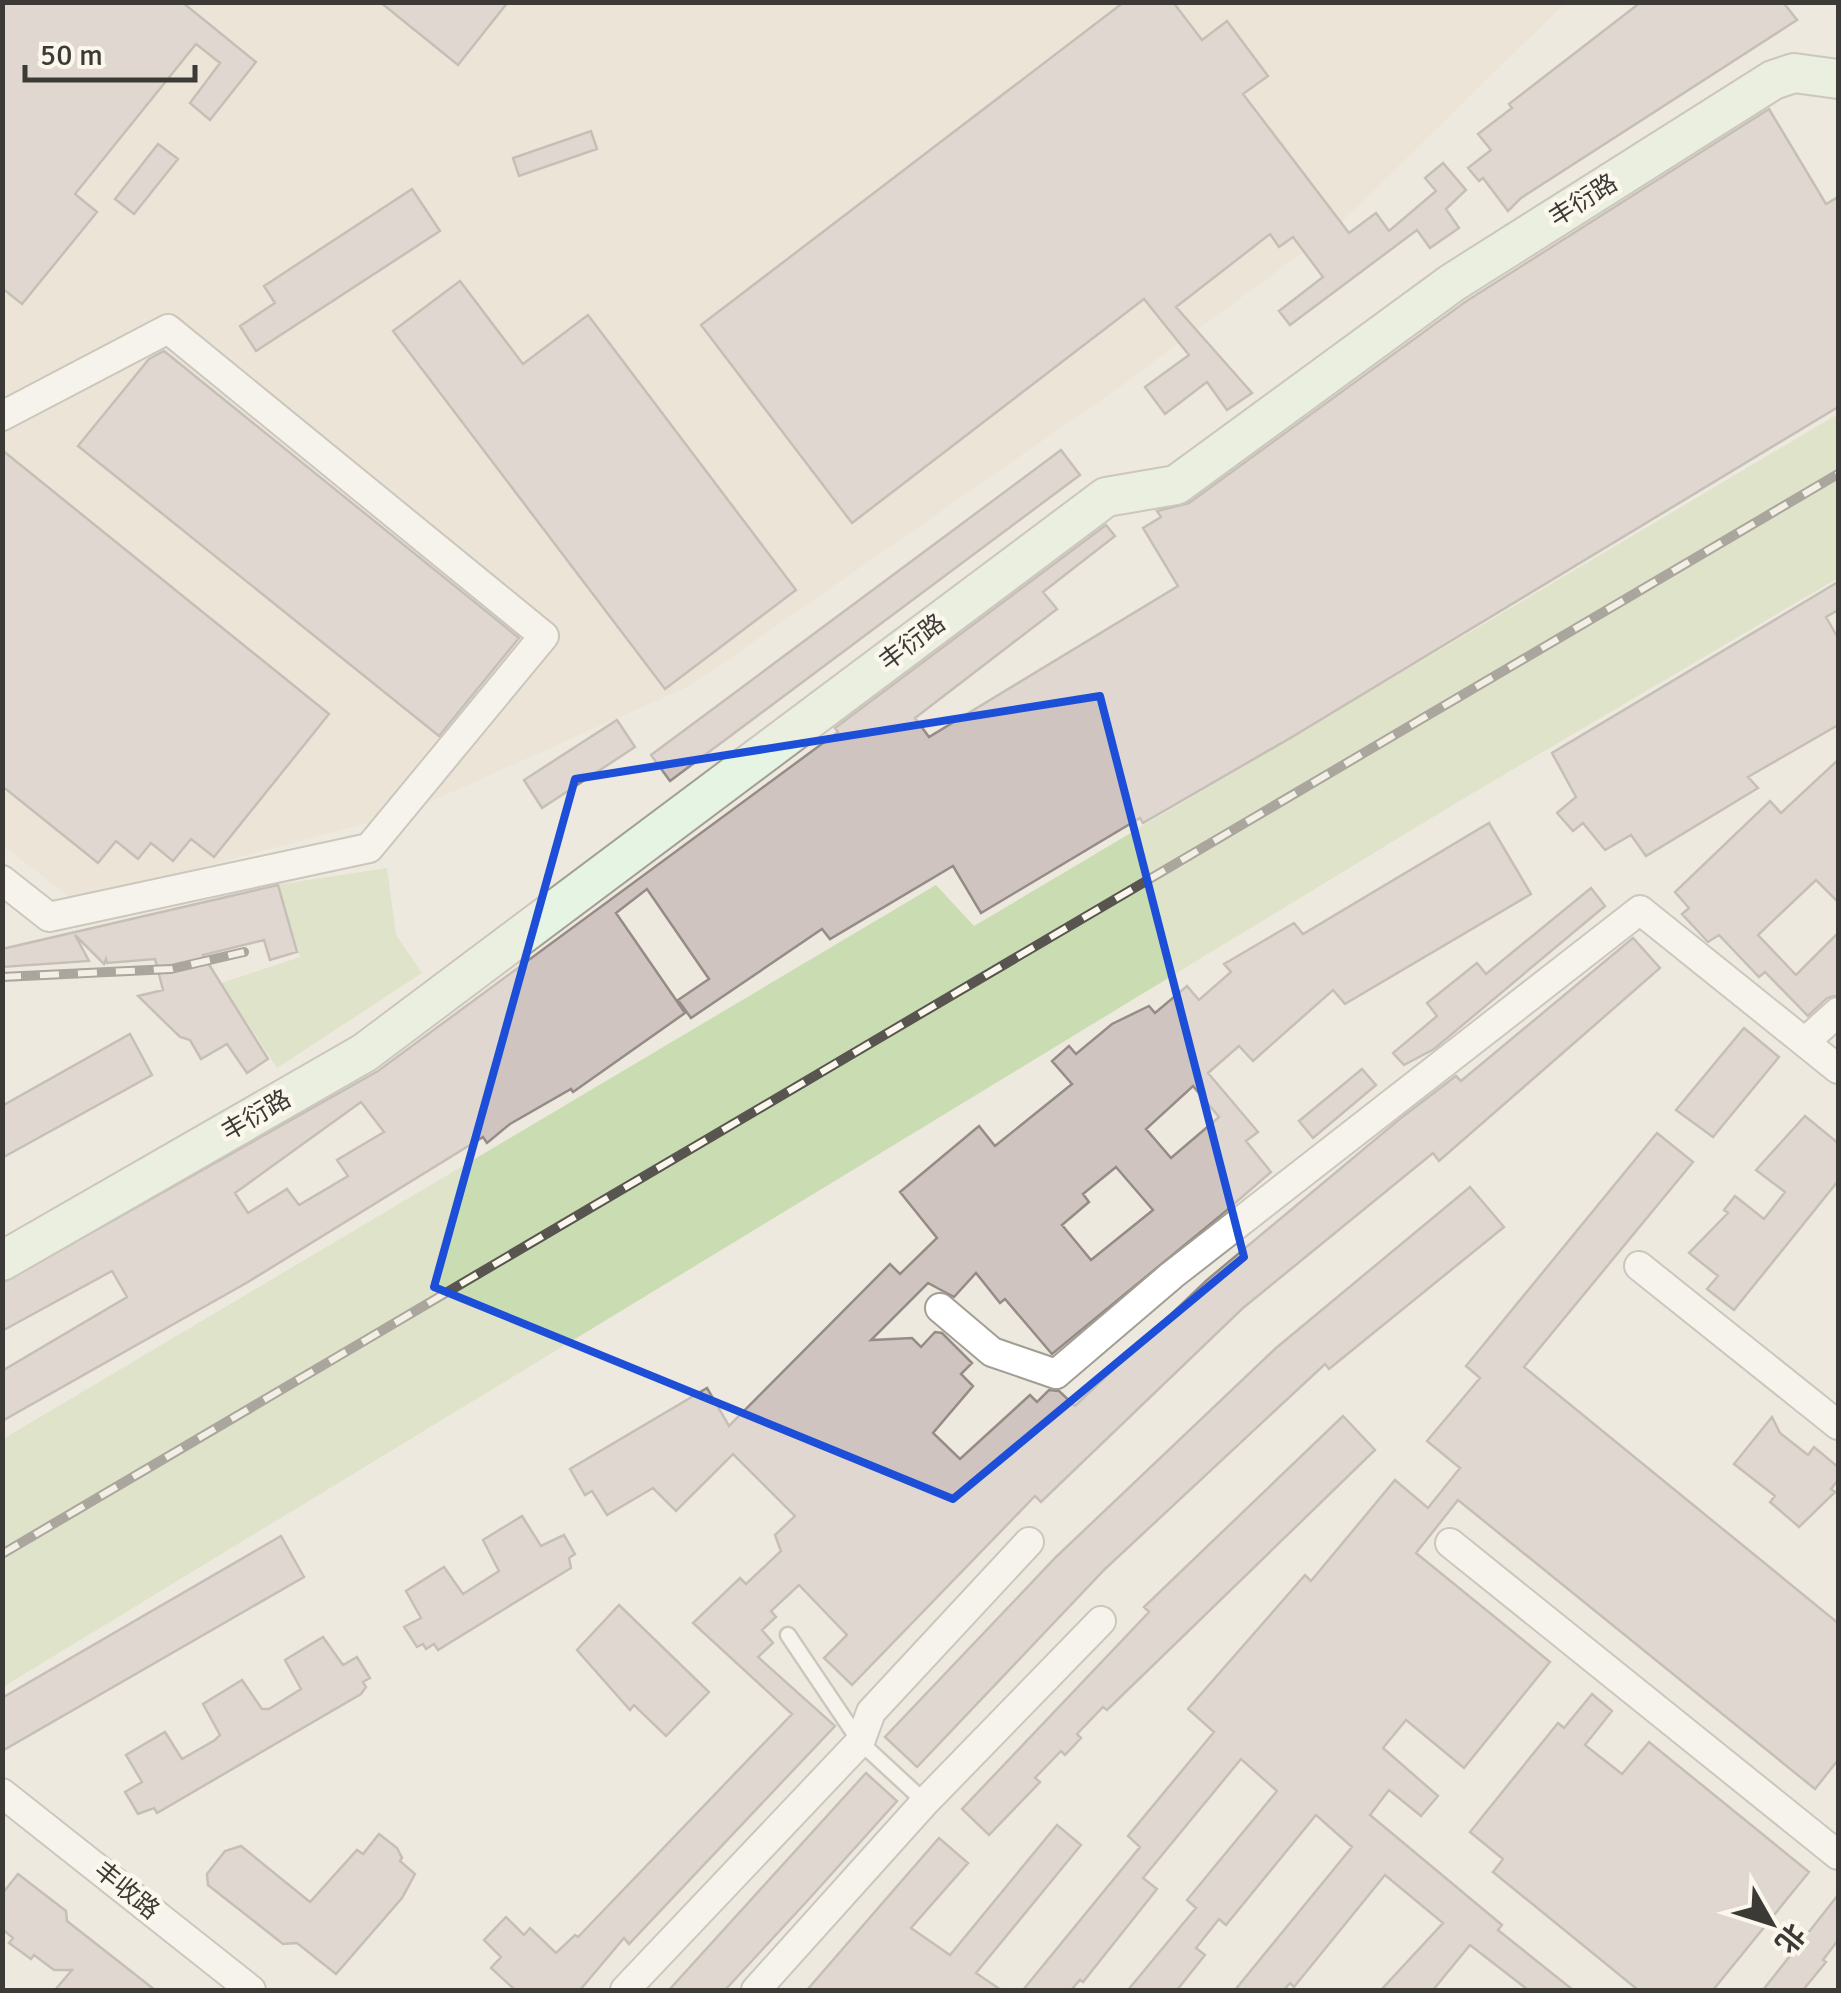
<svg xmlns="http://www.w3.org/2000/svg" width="1841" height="1993" font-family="Signika,'Noto Sans SC',sans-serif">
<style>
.built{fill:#e8e1cf}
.green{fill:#cadcb1}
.building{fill:#cfc4bf;stroke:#968c87;stroke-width:2.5;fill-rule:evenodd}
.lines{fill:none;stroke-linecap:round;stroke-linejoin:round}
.lane-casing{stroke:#a29e94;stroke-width:19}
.street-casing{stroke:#a29e94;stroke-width:32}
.secondary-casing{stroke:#a29e94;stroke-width:42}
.lane{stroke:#fff;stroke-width:14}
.street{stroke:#fff;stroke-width:28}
.secondary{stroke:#e6f5e3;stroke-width:38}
.rail-casing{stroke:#585550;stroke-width:10}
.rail{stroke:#fbf7ec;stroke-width:6;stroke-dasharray:19;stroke-linecap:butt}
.marked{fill:none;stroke:#1d4ed8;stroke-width:8;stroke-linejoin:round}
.labels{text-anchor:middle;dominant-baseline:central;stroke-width:9;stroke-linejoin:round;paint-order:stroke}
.street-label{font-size:25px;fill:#3c3a36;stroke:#fbf7ec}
</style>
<rect width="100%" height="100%" fill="#eee9df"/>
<path class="built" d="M 2,3 L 1565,3 L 1337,227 L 1124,384 L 690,686 L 405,813 L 75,901 L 3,846 Z"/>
<path class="green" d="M 1838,414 L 1838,578 L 1456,803 L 3,1687 L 3,1439 L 936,885 L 974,926 Z
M 387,868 L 396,935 L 422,973 L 277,1068 L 221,983 L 300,957 L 275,885 Z"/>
<path class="building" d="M 2,2 L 182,2 L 256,62 L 210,120 L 190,103 L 220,63 L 196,44 L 75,194 L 97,212 L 22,304 L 2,288 Z
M 380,2 L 508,2 L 458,65 Z
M 1124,2 L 1173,2 L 1202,40 L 1227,21 L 1268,76 L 1243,94 L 1349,233 L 1376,213 L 1389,231 L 1436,191 L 1425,178 L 1443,163 L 1466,190 L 1446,209 L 1459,228 L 1430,248 L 1417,230 L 1290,325 L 1279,311 L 1323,277 L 1293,237 L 1279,247 L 1270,234 L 1176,307 L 1252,393 L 1227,410 L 1207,382 L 1165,414 L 1145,387 L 1189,355 L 1144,299 L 852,523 L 701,325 Z
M 1641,2 L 1783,2 L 1797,20 L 1521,198 L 1508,211 L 1483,178 L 1479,181 L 1468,168 L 1491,150 L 1478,134 L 1512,108 L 1509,104 Z
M 1769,109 L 1826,204 L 1838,197 L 1838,407 L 1292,737 L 1143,823 L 1140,818 L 981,913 L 953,866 L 830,939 L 822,929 L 691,1018 L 678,1000 L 709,979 L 647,889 L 616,913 L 685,1013 L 573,1092 L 571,1089 L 510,1124 L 487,1143 L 483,1137 L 248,1282 L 2,1421 L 2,1371 L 127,1297 L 112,1271 L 2,1331 L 2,1283 L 378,1071 L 838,732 L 835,728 L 1106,525 L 1115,536 L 1043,592 L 1057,609 L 915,718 L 929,737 L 1178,586 L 1143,528 L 1161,517 L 1157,511 L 1189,503 L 1465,302 ZM 361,1102 L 384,1132 L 337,1160 L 348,1176 L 299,1205 L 287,1189 L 248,1213 L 235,1193 Z
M 591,131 L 597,149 L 519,176 L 513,158 Z
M 158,144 L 178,159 L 134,214 L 115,199 Z
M 412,189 L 440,231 L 256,351 L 240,326 L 275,303 L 264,286 Z
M 460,281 L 523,364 L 588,315 L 796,590 L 665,689 L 393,331 Z
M 164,351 L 519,638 L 439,736 L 78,446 L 149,359 Z
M 2,450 L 329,714 L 214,857 L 191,839 L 173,861 L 151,843 L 138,859 L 116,841 L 98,863 L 2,786 Z
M 1061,450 L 1080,475 L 670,781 L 651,755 Z
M 1838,582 L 1838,610 L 1826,617 L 1838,638 L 1838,725 L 1748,777 L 1758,788 L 1646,856 L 1631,835 L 1605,850 L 1583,823 L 1573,831 L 1557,813 L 1576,797 L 1552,753 Z
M 617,720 L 635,747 L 542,808 L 524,780 Z
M 1838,760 L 1838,902 L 1816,880 L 1758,935 L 1796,975 L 1838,933 L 1838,995 L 1827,998 L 1808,1016 L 1765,972 L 1759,977 L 1719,935 L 1708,942 L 1682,914 L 1689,908 L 1675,892 L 1770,801 L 1781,813 Z
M 1489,823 L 1531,894 L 1345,1004 L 1333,990 L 1253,1061 L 1239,1046 L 1208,1073 L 1258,1132 L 1246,1141 L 1271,1172 L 1220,1216 L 1052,1354 L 1005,1299 L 1000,1303 L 976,1273 L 954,1297 L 928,1283 L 871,1340 L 912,1338 L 921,1347 L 935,1332 L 942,1333 L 972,1363 L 961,1374 L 973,1386 L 933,1433 L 960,1459 L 1030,1395 L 1037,1402 L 1049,1390 L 1059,1391 L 1075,1406 L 1207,1280 L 1401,1118 L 1456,1076 L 1461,1081 L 1633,938 L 1660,968 L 1439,1161 L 1433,1153 L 1243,1308 L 1041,1502 L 1035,1496 L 852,1685 L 824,1658 L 847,1635 L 799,1585 L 771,1611 L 776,1617 L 762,1630 L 773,1643 L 758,1657 L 835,1726 L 629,1944 L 624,1938 L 580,1990 L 515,1990 L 491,1968 L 501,1957 L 484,1940 L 506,1917 L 524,1935 L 530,1928 L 556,1953 L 575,1935 L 578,1937 L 792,1714 L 693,1623 L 740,1578 L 746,1584 L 781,1551 L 775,1535 L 795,1516 L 733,1454 L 676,1511 L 653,1488 L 607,1515 L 592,1491 L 585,1495 L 570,1469 L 707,1388 L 729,1426 L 890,1264 L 900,1274 L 937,1238 L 900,1192 L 979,1126 L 995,1146 L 1072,1084 L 1052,1061 L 1069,1046 L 1076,1054 L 1112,1024 L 1149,1006 L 1155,1013 L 1187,986 L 1199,1000 L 1231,972 L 1224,964 L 1294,923 L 1303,934 ZM 1193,1086 L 1219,1117 L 1171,1158 L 1146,1129 ZM 1116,1167 L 1153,1210 L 1091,1260 L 1062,1225 L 1089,1202 L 1083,1194 Z
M 278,885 L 297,952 L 270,960 L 264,940 L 203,955 L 268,1059 L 247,1073 L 227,1044 L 201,1059 L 190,1040 L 180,1037 L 138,996 L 163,990 L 155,959 L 107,963 L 106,959 L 104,964 L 75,935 L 89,961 L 2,967 L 2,949 Z
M 1591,888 L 1605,906 L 1434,1049 L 1404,1065 L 1393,1053 L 1437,1016 L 1427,1003 L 1477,963 L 1486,974 Z
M 1744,1028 L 1779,1057 L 1713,1137 L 1676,1110 Z
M 130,1034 L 152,1075 L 2,1158 L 2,1106 Z
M 1362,1069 L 1376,1085 L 1313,1138 L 1299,1121 Z
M 1805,1116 L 1838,1143 L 1838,1181 L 1734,1310 L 1707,1289 L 1718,1276 L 1689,1253 L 1728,1213 L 1724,1210 L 1735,1196 L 1764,1219 L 1785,1192 L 1756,1170 Z
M 1657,1133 L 1693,1162 L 1524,1367 L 1838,1623 L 1838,1760 L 1815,1789 L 1458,1500 L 1416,1553 L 1550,1662 L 1464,1768 L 1406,1720 L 1383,1748 L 1438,1796 L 1421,1816 L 1389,1790 L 1370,1815 L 1502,1925 L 1498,1930 L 1573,1990 L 1528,1990 L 1470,1945 L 1433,1990 L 1381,1990 L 1443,1923 L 1385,1875 L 1294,1987 L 1290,1983 L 1284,1990 L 1235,1990 L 1352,1847 L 1316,1815 L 1226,1925 L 1219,1919 L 1196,1948 L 1205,1955 L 1177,1990 L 1128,1990 L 1196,1908 L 1187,1900 L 1277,1791 L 1241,1759 L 1143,1878 L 1157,1889 L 1083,1982 L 1080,1980 L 1071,1990 L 1023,1990 L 1140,1847 L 1128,1836 L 1214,1732 L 1188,1709 L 1305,1575 L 1311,1581 L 1395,1480 L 1428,1508 L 1460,1468 L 1427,1441 L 1480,1378 L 1466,1366 Z
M 1470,1187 L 1504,1227 L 1329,1369 L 1325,1364 L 1105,1569 L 917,1767 L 885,1737 L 1056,1557 L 1276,1348 Z
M 1343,1416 L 1375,1450 L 1107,1710 L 1103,1707 L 1077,1734 L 1081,1738 L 1065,1755 L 1061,1751 L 1035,1778 L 1040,1782 L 989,1835 L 962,1809 L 1149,1612 L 1144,1607 Z
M 1772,1417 L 1780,1433 L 1808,1455 L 1814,1447 L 1838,1467 L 1838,1480 L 1831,1489 L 1835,1492 L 1799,1527 L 1770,1502 L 1775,1496 L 1734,1464 Z
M 522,1516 L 541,1546 L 564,1535 L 575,1554 L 569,1558 L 571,1568 L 438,1650 L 434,1644 L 426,1649 L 423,1644 L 417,1647 L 404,1627 L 421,1618 L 406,1591 L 444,1567 L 463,1594 L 499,1571 L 483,1540 Z
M 281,1536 L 304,1577 L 2,1751 L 2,1698 Z
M 619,1605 L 709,1692 L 666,1736 L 634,1705 L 630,1710 L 577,1650 Z
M 323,1637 L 343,1665 L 357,1657 L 370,1678 L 363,1682 L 366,1687 L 361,1694 L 157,1813 L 154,1808 L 138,1814 L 125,1792 L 142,1782 L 126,1755 L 165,1732 L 182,1759 L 215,1740 L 220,1735 L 203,1704 L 242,1680 L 262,1709 L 269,1709 L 301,1689 L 285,1660 Z
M 1592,1694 L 1612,1711 L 1585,1745 L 1622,1774 L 1649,1742 L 1809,1872 L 1713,1990 L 1638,1990 L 1493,1872 L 1503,1859 L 1470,1832 L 1558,1723 L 1564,1728 Z
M 866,1773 L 897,1801 L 809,1899 L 725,1990 L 669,1990 Z
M 1057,1825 L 1081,1845 L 976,1973 L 1001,1990 L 807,1990 L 939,1838 L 968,1863 L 911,1928 L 950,1955 Z
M 379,1834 L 397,1848 L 402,1858 L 400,1861 L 415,1874 L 402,1898 L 336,1974 L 297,1943 L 283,1944 L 208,1885 L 207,1874 L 225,1851 L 241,1846 L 310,1902 L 357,1850 L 363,1854 Z
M 18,1874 L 66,1911 L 67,1921 L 155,1990 L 55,1990 L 72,1970 L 54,1970 L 34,1955 L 31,1959 L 9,1943 L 13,1938 L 2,1929 L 2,1894 Z
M 1838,1895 L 1838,1940 L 1823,1960 L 1826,1962 L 1803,1990 L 1763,1990 Z"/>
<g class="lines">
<defs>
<path id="lane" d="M 788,1635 L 860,1742 L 925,1802"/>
<path id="street" d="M 2,416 L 168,329 L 544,636 L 369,848 L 49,917 L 2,880
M 1805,1042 L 1838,1012
M 1639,1266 L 1838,1425
M 940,1308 L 992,1352 L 1056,1374 L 1172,1275 L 1640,910 L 1838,1069
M 1450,1543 L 1838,1855
M 2,1793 L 251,1990
M 625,1990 L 860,1742 L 871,1712 L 1029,1542
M 756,1990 L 925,1802 L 1101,1621"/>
<path id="secondary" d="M 2,1261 L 364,1053 L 1106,497 L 1176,485 L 1452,283 L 1773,80 L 1794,73 L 1838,79"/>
</defs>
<use href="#lane" class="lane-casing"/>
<use href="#street" class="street-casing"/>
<use href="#secondary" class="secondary-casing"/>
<use href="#lane" class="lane"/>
<use href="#street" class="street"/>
<use href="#secondary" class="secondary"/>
<defs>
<path id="rail" d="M 2,977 L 171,969 L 244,952
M 2,1554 L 1838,474"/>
</defs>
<use href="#rail" class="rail-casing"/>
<use href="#rail" class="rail"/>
</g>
<path d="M0 0H1841V1993H0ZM 1100,696 L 1244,1257 L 953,1499 L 434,1287 L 575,779 Z" fill="#eee9df" fill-opacity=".55" fill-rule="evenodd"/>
<path class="marked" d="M 1100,696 L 1244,1257 L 953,1499 L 434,1287 L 575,779 Z"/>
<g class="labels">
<g class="street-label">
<text transform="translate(1583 200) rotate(-32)">丰衍路</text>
<text transform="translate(912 642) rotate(-37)">丰衍路</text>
<text transform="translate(256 1115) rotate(-30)">丰衍路</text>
<text transform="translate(127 1890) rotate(39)">丰收路</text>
</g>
</g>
<rect width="1841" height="1993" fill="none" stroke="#3c3a36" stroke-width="10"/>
<g transform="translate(1771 1923) rotate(129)" stroke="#fbf7ec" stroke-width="8" paint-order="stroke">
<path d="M0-8L18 38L0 25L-18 38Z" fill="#3c3a36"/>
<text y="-15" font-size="28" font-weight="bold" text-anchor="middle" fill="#3c3a36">北</text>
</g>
<path d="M25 65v15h170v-15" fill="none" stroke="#3c3a36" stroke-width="5"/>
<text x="40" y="65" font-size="30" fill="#3c3a36" stroke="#fbf7ec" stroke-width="8" paint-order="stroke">50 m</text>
</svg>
